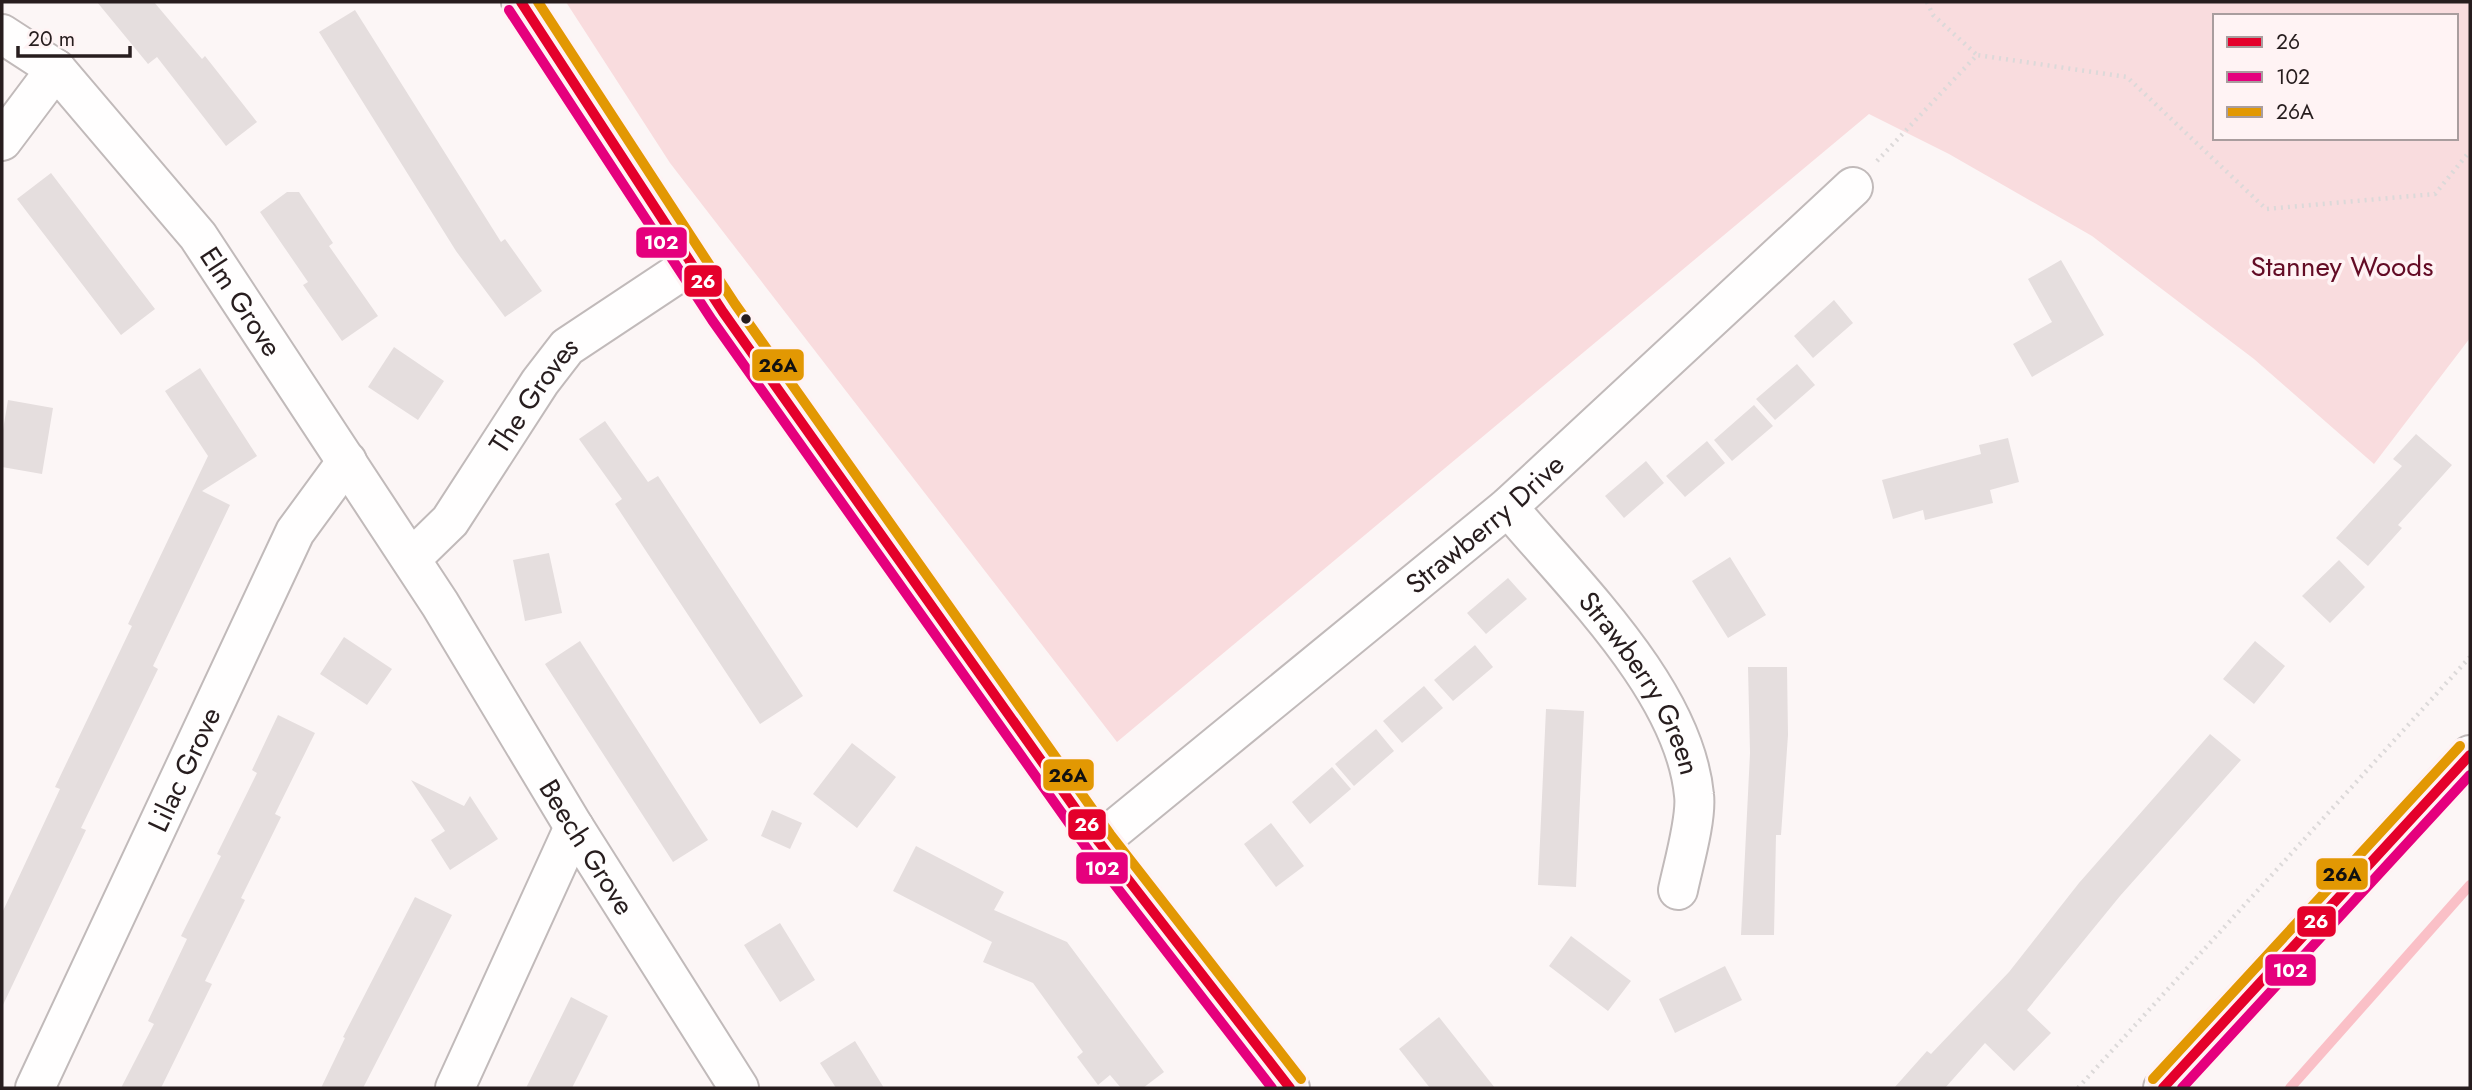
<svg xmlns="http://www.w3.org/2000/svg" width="2472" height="1090" font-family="Jost,sans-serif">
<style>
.green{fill:#f9dcde;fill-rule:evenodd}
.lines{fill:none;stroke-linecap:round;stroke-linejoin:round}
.stream{stroke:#fac0c7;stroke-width:10}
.building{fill:#e5dede}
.minor-casing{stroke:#c1baba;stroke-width:42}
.major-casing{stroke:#c1baba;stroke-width:42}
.path{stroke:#dcd9d9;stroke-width:4.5;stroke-dasharray:2 5;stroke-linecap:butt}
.minor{stroke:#fffefe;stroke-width:38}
.major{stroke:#fffefe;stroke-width:38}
.bus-1-casing{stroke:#fff3f4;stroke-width:16}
.bus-2-casing{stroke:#fff3f4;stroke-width:16}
.bus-3-casing{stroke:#fff3f4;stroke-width:16}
.bus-1{stroke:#e4002b;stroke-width:10}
.bus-2{stroke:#e5007d;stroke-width:10}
.bus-3{stroke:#e29803;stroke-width:10}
.bus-dot{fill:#271d1e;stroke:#fff3f4;stroke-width:2.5}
.labels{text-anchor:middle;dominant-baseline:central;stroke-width:7;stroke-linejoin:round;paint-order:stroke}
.park-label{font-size:28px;fill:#630c25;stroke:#fff3f4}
.street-label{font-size:28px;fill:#271d1e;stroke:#fff3f4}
.line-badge{stroke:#fff3f4;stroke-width:2.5}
.badge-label{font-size:19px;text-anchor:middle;font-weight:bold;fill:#fff}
.pale-badge-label{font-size:19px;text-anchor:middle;font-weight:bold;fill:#111}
</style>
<rect width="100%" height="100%" fill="#fcf6f6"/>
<path class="green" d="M 566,2 L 2470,2 L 2470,338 L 2374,464 L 2254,359 L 2092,236 L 1949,154 L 1869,114 L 1117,742 L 670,163 ZM 2215,16 L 2456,16 L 2456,138 L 2215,138 Z"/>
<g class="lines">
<path class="stream" d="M 2290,1088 L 2470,885"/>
</g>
<path class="building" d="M 97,2 L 154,2 L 202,59 L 205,56 L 257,122 L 226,146 L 157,57 L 148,64 Z
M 355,10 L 501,242 L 505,239 L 542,291 L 505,317 L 456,251 L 319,32 Z
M 51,173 L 155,309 L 121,335 L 17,199 Z
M 287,192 L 299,192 L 333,243 L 329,246 L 378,316 L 342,341 L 303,285 L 308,282 L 260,212 Z
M 2061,260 L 2104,335 L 2032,377 L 2013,344 L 2052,322 L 2028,279 Z
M 1834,300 L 1853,323 L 1813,358 L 1794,336 Z
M 394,347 L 444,381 L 418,420 L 368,387 Z
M 1797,364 L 1815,385 L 1775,420 L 1756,399 Z
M 200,368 L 257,456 L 202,491 L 230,505 L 153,666 L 158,669 L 81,828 L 86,830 L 2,1007 L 2,913 L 60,789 L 55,787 L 132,626 L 128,624 L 208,456 L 165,391 Z
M 8,400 L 53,408 L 42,474 L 2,467 L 2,436 Z
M 1754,405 L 1773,426 L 1732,461 L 1714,440 Z
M 605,421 L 648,482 L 658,476 L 803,696 L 760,724 L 615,504 L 622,499 L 579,439 Z
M 2416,434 L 2452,465 L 2398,525 L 2402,528 L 2368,566 L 2336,538 L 2402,466 L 2393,459 Z
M 2008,438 L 2019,482 L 1990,490 L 1993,503 L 1925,520 L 1923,510 L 1893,519 L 1882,480 L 1981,454 L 1979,445 Z
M 1707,441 L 1725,463 L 1685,497 L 1666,476 Z
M 1646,461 L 1664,483 L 1624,518 L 1605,496 Z
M 549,553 L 562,613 L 525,621 L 513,560 Z
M 1730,557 L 1766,615 L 1728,638 L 1692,581 Z
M 2339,560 L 2365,587 L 2330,623 L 2302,596 Z
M 1508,578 L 1527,599 L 1486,634 L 1467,613 Z
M 344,637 L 392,669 L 367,705 L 320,674 Z
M 580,641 L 708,840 L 673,862 L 545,664 Z
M 2255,641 L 2285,666 L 2254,704 L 2223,679 Z
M 1475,645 L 1493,667 L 1453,701 L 1434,680 Z
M 1748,667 L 1787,667 L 1788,735 L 1781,835 L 1776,835 L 1774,935 L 1741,935 L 1750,753 Z
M 1424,686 L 1443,708 L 1402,743 L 1383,721 Z
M 1546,709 L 1584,711 L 1576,887 L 1538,885 Z
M 278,715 L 315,733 L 275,814 L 281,817 L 241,898 L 245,900 L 205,981 L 212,984 L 161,1088 L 121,1088 L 154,1024 L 148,1021 L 187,939 L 181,936 L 221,856 L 217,854 L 257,773 L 252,770 Z
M 1376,729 L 1394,751 L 1354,786 L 1335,764 Z
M 2210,734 L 2241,760 L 2120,896 L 2027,1010 L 2051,1033 L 2014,1071 L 1985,1043 L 1945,1088 L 1894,1088 L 1927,1051 L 1931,1054 L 2009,972 L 2079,883 Z
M 852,743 L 896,777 L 857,828 L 813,794 Z
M 1332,767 L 1351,789 L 1310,824 L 1292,802 Z
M 411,780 L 464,806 L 470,796 L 498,839 L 450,870 L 431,840 L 445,831 Z
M 772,810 L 802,823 L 790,849 L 761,836 Z
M 1271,823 L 1304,866 L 1276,887 L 1244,844 Z
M 916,846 L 1004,892 L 994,910 L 1067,942 L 1164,1072 L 1143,1088 L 1121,1088 L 1110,1075 L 1098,1085 L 1077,1057 L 1083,1052 L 1033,983 L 983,962 L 992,942 L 893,891 Z
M 415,897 L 452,915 L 363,1088 L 321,1088 L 345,1038 L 343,1037 Z
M 780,923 L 815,980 L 780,1002 L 744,945 Z
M 1571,936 L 1631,981 L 1608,1011 L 1549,966 Z
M 1725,966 L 1742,1000 L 1675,1033 L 1659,999 Z
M 571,997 L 608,1016 L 572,1088 L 526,1088 Z
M 1439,1017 L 1495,1088 L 1430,1088 L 1399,1049 Z
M 855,1041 L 884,1088 L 836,1088 L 820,1063 Z"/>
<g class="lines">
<defs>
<g id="minor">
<path id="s1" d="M 2,34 L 56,69 L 198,236 L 440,604 L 574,827 L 739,1088"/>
<path d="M 2,141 L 56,69"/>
<path id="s2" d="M 1508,507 C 1574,586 1684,690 1694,795 C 1697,818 1683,866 1678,890"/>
<path id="s3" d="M 411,559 L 450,521 L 540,382 L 567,347 L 692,264"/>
<path id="s4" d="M 1099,842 L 1508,507 L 1853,187"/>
<path id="s5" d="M 35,1088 L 295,532 L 347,461"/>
<path d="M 455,1088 L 574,827"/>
</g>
<path id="major" d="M 521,2 L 723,312 L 1099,842 L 1290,1088
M 2163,1088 L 2470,755"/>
</defs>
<use href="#minor" class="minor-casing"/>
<use href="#major" class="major-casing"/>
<path class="path" d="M 1927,2 L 1933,15 L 1977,55
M 1877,161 L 1977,55 L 2127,77 L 2266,209 L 2435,194 L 2470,151
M 2078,1088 L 2470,657"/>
<use href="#minor" class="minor"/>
<use href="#major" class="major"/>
<defs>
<path id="bus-1" d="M 521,2 L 723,312 L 1099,842 L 1290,1088
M 2163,1088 L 2470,755"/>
<path id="bus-2" d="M 509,10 L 712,320 L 1088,850 L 1272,1088
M 2182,1088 L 2470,775"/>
<path id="bus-3" d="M 538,2 L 735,304 L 1110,834 L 1301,1079
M 2153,1079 L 2460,746"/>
</defs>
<use href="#bus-1" class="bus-1-casing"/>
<use href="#bus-2" class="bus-2-casing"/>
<use href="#bus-3" class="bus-3-casing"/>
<use href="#bus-1" class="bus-1"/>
<use href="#bus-2" class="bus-2"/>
<use href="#bus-3" class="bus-3"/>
</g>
<circle class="bus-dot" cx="746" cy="319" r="6"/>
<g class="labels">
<g class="park-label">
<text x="2342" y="266">Stanney Woods</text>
</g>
<g class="street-label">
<text stroke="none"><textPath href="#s1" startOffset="362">Elm Grove</textPath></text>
<text stroke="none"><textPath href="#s3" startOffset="206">The Groves</textPath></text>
<text stroke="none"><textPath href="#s4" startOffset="500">Strawberry Drive</textPath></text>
<text stroke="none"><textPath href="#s2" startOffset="222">Strawberry Green</textPath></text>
<text stroke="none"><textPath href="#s5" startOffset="352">Lilac Grove</textPath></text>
<text stroke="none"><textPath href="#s1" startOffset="1008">Beech Grove</textPath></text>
</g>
</g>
<g class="line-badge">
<rect x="635" y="226" width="53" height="33" rx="7" fill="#e5007d"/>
<rect x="683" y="264" width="40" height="34" rx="7" fill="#e4002b"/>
<rect x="751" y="348" width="54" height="34" rx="7" fill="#e29803"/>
<rect x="1042" y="758" width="53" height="34" rx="7" fill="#e29803"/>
<rect x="1067" y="808" width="40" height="33" rx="7" fill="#e4002b"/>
<rect x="1075" y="851" width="54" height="34" rx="7" fill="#e5007d"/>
<rect x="2315" y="857" width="54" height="34" rx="7" fill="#e29803"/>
<rect x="2296" y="905" width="41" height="33" rx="7" fill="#e4002b"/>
<rect x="2264" y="953" width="53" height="34" rx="7" fill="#e5007d"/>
</g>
<g class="badge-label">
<text x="661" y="249">102</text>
<text x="703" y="288">26</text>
<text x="1087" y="831">26</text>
<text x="1102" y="875">102</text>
<text x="2316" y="928">26</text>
<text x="2290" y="977">102</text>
</g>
<g class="pale-badge-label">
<text x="778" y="372">26A</text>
<text x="1068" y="782">26A</text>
<text x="2342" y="881">26A</text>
</g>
<rect width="2472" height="1090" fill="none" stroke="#271d1e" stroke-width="7"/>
<rect x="2213" y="14" width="245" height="126" fill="#fff3f4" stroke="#a99d9e" stroke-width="2"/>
<rect x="2227" y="37" width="35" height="10" fill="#e4002b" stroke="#a99d9e" stroke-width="2"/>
<text x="2276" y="49" font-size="21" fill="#271d1e">26</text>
<rect x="2227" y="72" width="35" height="10" fill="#e5007d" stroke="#a99d9e" stroke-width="2"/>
<text x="2276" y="84" font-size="21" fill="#271d1e">102</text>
<rect x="2227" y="107" width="35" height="10" fill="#e29803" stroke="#a99d9e" stroke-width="2"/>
<text x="2276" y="119" font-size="21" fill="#271d1e">26A</text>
<path d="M18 46v10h112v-10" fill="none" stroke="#271d1e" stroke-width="3.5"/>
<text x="28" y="46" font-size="21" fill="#271d1e" stroke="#fff3f4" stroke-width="5" paint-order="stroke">20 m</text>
</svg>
